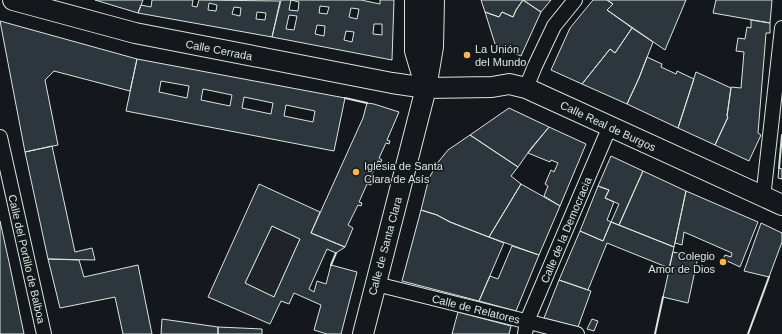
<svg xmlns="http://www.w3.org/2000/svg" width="782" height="334" font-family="Arial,sans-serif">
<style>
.green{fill:#202428;stroke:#939e99}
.building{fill:#2c363c;stroke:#d8e6dc;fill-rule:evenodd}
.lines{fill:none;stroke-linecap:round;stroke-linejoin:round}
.street-casing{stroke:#d8e6dc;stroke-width:16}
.secondary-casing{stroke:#d8e6dc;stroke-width:22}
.street{stroke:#14181c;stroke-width:14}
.secondary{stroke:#14181c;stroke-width:20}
.wall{stroke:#d8e6dc;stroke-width:2}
.poi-dot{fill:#ffb74d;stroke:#14181c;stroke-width:1.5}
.labels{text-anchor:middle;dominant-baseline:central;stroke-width:3;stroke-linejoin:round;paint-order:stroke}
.poi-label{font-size:11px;fill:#d8e6dc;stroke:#14181c;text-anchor:start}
.street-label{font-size:11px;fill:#d8e6dc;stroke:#14181c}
</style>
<rect width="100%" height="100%" fill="#14181c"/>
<path class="green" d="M 272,226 L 300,239 L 274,297 L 245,283 Z"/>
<path class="building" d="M 95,0 L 143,0 L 138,13 Z
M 152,0 L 193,0 L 192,6 L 197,7 L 199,0 L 280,1 L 272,37 L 138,13 L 141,5 L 151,7 ZM 209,3 L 217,5 L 216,11 L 208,10 ZM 234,7 L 241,8 L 240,16 L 232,14 ZM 257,12 L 266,13 L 265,20 L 256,19 Z
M 281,0 L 361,0 L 380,4 L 380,0 L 394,0 L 392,60 L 272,37 ZM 291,0 L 299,2 L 298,11 L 289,10 ZM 320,6 L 329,7 L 327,14 L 319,13 ZM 351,8 L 359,9 L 357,19 L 349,17 ZM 289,15 L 297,16 L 294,30 L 286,29 ZM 374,24 L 382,24 L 382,35 L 373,34 ZM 317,25 L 325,26 L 324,36 L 315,34 ZM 346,31 L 354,32 L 352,42 L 344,40 Z
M 481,0 L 523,0 L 516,10 L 513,17 L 502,12 L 499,17 L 485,12 Z
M 523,0 L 541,12 L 521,56 L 495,44 L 485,12 L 499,17 L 502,12 L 513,17 L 516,10 Z
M 523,0 L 551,0 L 541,12 Z
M 593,0 L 607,0 L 613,4 L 607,10 L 632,28 L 615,53 L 610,49 L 582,84 L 551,70 L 570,28 Z
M 607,0 L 686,0 L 665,50 L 607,10 L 613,4 Z
M 716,0 L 772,0 L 770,23 L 713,13 Z
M 751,20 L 770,23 L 770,33 L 766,33 L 765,46 L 758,133 L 761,135 L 749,161 L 715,145 L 728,117 L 727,116 L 731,87 L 741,88 L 744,52 L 736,51 L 738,38 L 745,39 L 747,27 L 751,28 Z
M 0,21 L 137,59 L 130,91 L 54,71 L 45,80 L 58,145 L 25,152 Z
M 632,28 L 653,42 L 639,78 L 627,104 L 582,84 L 610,49 L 615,53 Z
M 647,57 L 662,64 L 661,67 L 676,74 L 677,71 L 694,79 L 678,128 L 627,104 L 639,78 Z
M 137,59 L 345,98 L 334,151 L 126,111 ZM 161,81 L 189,86 L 187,98 L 159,92 ZM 203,89 L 232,95 L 230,106 L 201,100 ZM 244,97 L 273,103 L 271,114 L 242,108 ZM 286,105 L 315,111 L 313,122 L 284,116 Z
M 696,72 L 731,88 L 727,116 L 728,117 L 715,145 L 678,128 Z
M 367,103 L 374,104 L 399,112 L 387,140 L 390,141 L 389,144 L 386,143 L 379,158 L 382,160 L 381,162 L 378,161 L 369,181 L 372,182 L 371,185 L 367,184 L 359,202 L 362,203 L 361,206 L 358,205 L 348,225 L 353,228 L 345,247 L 311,233 L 363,118 Z
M 509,108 L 549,127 L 532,147 L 518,167 L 470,135 Z
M 549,127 L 586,144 L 560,206 L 544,196 L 548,186 L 545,184 L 551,170 L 554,172 L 558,163 L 551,160 L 550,162 L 528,153 Z
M 470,135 L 518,167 L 511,176 L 521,184 L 489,237 L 450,222 L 437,215 L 421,210 L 429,178 L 439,161 L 448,150 Z
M 52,146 L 75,252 L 92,248 L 95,260 L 48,259 L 25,152 Z
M 611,156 L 643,171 L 619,225 L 611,222 L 619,204 L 605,198 L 609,190 L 598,186 Z
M 779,168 L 782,169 L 782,179 L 778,178 Z
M 643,171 L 686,191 L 674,247 L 619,225 Z
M 259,184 L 320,212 L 311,233 L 345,247 L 336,253 L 327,249 L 309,289 L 314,292 L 317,281 L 326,284 L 331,265 L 357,272 L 341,334 L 327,334 L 314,330 L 321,305 L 294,293 L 289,304 L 281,301 L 270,324 L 208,297 ZM 272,226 L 300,239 L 274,297 L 245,283 Z
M 521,184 L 560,206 L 539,255 L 489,237 Z
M 598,186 L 609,190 L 605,198 L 614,202 L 607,220 L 611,222 L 603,241 L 580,231 Z
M 686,191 L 758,222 L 740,267 L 723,259 L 725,255 L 731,257 L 732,253 L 684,232 L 682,245 L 675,243 Z
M 421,210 L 437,215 L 450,222 L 504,243 L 479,301 L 402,281 Z
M 0,221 L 9,262 L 24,334 L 0,334 Z
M 611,222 L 674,247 L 669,268 L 607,243 L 588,290 L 559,280 L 580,231 L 603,241 Z
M 761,223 L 782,233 L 782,242 L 769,277 L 744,271 Z
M 512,246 L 539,255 L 516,311 L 479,301 L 490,276 L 498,279 Z
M 673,252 L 698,257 L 688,303 L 663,297 Z
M 48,259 L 79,260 L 84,277 L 138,265 L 152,334 L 123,334 L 115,297 L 60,308 Z
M 559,280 L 591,291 L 578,327 L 544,318 Z
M 458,312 L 511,326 L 509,334 L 452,334 Z
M 162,319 L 218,327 L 218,334 L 161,334 Z
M 592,319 L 598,321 L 594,331 L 587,329 Z
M 218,327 L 262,329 L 262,334 L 218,334 Z"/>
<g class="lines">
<defs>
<path id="street" d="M 526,88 L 535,66 L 554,26 L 575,0
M 0,137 L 44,334
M 763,198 L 782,28
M 376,284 L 577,334
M 525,334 L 527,321 L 610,126"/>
<path id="secondary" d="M 13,0 L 135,33 L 392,83 L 426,88 L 492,87 L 509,84 L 526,88 L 782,205
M 415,0 L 415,51 L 425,85
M 363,334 L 426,88 L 433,47 L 434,0"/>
</defs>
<use href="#street" class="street-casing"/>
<use href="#secondary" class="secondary-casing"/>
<use href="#street" class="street"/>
<use href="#secondary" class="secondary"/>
<path class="wall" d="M 345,98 L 367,103
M 779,168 L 782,135
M 331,265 L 336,253
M 655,334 L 663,297
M 748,334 L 769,277"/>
</g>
<g class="poi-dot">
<circle cx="467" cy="55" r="4"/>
<circle cx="356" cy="172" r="4"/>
<circle cx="723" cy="262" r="4"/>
</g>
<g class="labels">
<g class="poi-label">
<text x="475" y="49">La Unión<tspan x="475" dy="13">del Mundo</tspan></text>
<text x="364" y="166">Iglesia de Santa<tspan x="364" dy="13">Clara de Asís</tspan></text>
<text x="715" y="256" text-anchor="end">Colegio<tspan x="715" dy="13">Amor de Dios</tspan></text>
</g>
<g class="street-label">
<text transform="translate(219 50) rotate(11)">Calle Cerrada</text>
<text transform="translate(608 126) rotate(25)">Calle Real de Burgos</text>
<text transform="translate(566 230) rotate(-67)">Calle de la Democracia</text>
<text transform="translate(385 246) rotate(-75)">Calle de Santa Clara</text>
<text transform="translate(27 259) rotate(77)">Calle del Portillo de Balboa</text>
<text transform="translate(476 309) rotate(14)">Calle de Relatores</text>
</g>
</g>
</svg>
